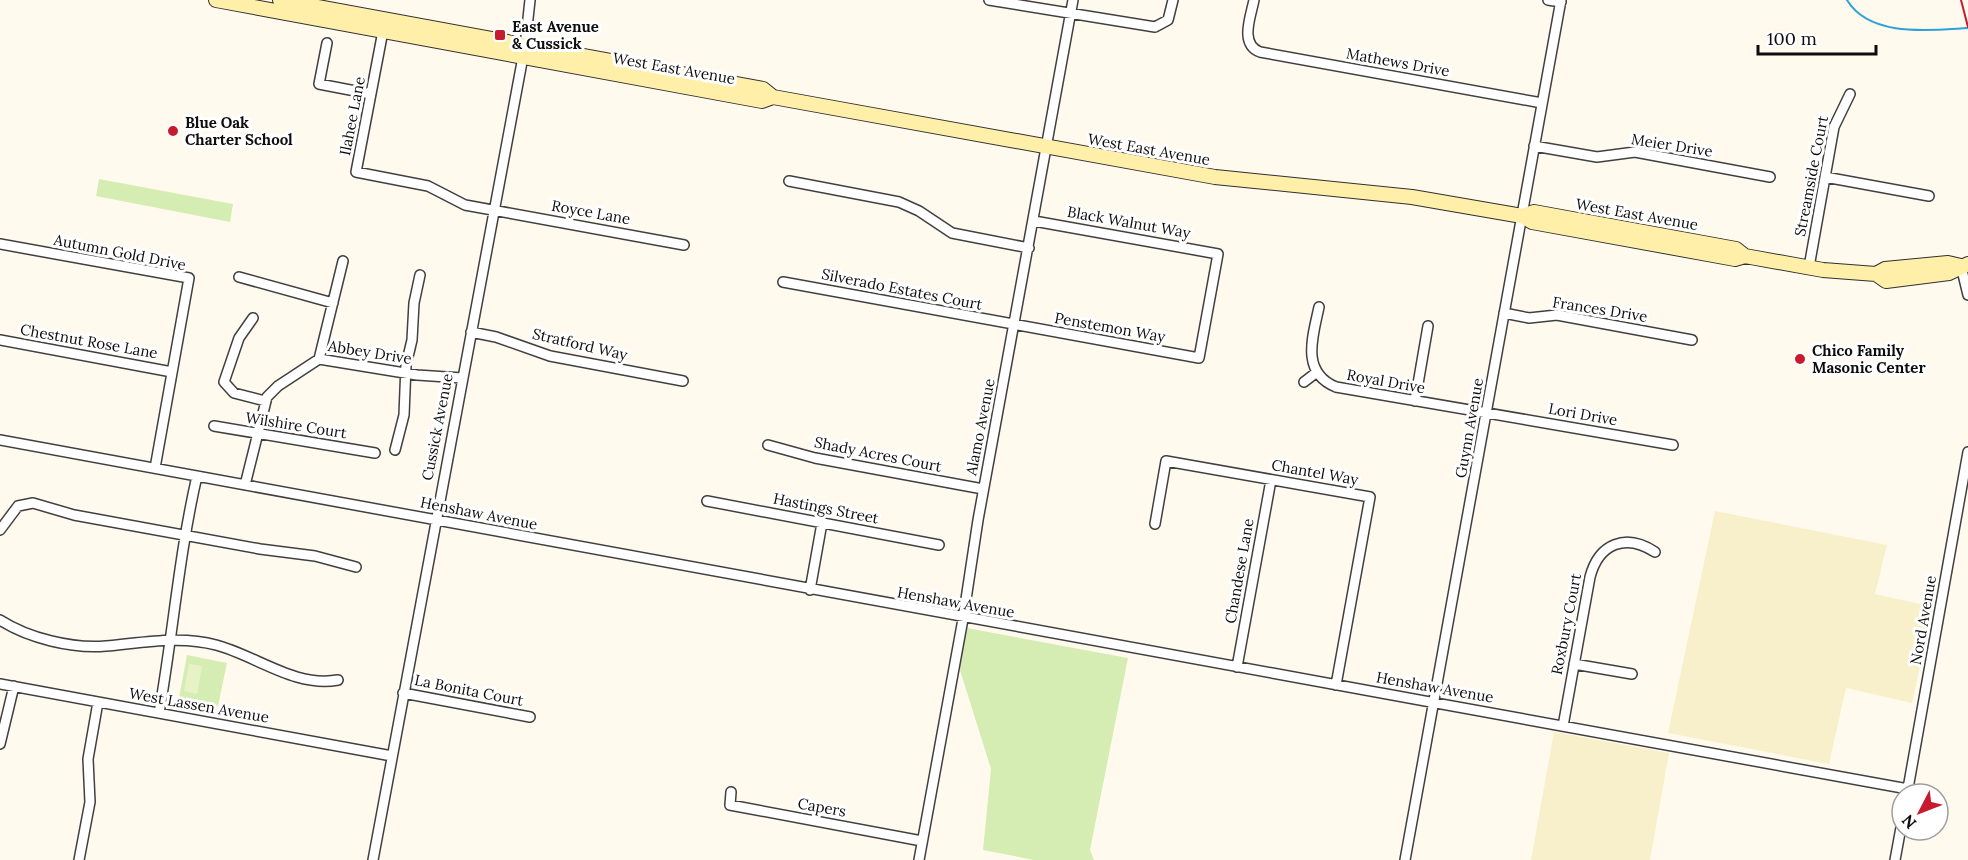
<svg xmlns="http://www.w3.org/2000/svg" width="1968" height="860" font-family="Lora,serif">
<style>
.farmland{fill:#f7f0ca}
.green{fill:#d5edb3}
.pitch{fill:#e7f3c6}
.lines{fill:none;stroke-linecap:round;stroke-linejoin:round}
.stream{stroke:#2ea1d8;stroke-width:2}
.street-casing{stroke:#404040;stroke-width:12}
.secondary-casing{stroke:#2f2f2f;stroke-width:16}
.street{stroke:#fff;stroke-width:9}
.secondary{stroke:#ffefa8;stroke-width:14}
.rail{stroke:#c81a2f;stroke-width:2}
.poi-dot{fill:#c81a2f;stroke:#fff;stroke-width:2}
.labels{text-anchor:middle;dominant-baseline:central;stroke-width:6;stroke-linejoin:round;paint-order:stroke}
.poi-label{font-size:15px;font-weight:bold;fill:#0d0d0d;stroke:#fff;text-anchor:start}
.street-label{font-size:15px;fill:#0d0d0d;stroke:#fff}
</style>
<rect width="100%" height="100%" fill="#fffaed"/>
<path class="farmland" d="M 1715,511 L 1887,545 L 1875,594 L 1933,607 L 1912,703 L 1846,688 L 1829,764 L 1668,733 Z
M 1554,732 L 1669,753 L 1650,860 L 1531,860 Z"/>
<path class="green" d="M 99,179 L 233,204 L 230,222 L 96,196 Z
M 967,628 L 1128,658 L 1090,850 L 1094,860 L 1034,860 L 983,850 L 991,769 L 959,667 Z
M 187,655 L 227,663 L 218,706 L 179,698 Z"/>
<path class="pitch" d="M 189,664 L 202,666 L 197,694 L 184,691 Z"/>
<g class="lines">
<path class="stream" d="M 1847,0 C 1870,38 1930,30 1968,28"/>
<defs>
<path id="street" d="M 989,0 L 1155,27 L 1168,20 L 1173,0
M 1254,0 C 1251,16 1239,44 1260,52 L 1542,103
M 1548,0 L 1561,2
M 383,31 L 356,172 L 428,186 L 465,205 L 684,245
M 327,43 L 319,84 L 371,94
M 1534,146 L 1597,157 L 1635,152 L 1770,177
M 1825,177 L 1929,196
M 789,181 L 899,202 L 919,211 L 952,233 L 1029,248
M 0,244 L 189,278 L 155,468
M 1961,266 L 1968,295
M 1809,267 L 1834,127 L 1850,94
M 239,277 L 333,303
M 783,282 L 1199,358 L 1218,254 L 1034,221
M 1319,307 C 1313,336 1300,372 1336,387 L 1673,445
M 1504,313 L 1529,318 L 1557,315 L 1692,340
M 253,318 L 239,338 L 224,382 L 234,393 L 265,401
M 471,332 L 496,337 L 550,356 L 683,381
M 0,340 L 172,372
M 319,359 L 343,261
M 1304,382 L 1317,372
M 1415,401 L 1428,326
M 214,426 L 375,453
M 0,440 C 636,558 1272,673 1908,789
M 768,445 L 815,458 L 983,489
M 395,450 L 404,415 L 406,365 L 412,340 L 414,303 L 420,275
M 245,485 L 267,397 L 278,386 L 319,359 L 417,375 L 462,378
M 707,501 L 939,545
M 1155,524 L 1166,461 L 1370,497 L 1336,685
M 0,530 L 18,506 L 33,503 L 74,515 L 260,549 L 315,556 L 356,567
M 810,590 L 822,523
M 0,620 C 28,638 72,649 106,646 C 141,643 180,635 216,645 C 255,655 295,688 338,680
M 1574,664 L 1632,674
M 1237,667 L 1271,480
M 0,684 L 392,756
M 403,693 L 530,717
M 159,713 C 173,634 179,554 197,476
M 1563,726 L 1590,577 C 1599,543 1626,533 1655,552
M 0,744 L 14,686
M 731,792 L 730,805 L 922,841
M 1907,794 L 1968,452
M 79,860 L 90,802 L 88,759 L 98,702
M 373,860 L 525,46 L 530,0
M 919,860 L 963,619 L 978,520 L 1073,0
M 1405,860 L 1561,0
M 1895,860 L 1902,822"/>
<path id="secondary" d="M 216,0 L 762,101 L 773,97
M 280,0 L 763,89 L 773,97 L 1215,177 L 1412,197 L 1522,216 L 1532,222 L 1735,259 L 1745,256
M 1522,216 L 1534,212 L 1736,249 L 1745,256 L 1823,270 L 1876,274 L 1886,281 L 1949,273 L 1968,264
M 1876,274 L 1885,269 L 1948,263 L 1961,266"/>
</defs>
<use href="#street" class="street-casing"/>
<use href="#secondary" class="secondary-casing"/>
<use href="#street" class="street"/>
<use href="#secondary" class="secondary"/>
<path class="rail" d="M 1961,0 L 1968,27"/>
</g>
<g class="poi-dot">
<rect x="494" y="29" width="12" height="12" rx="3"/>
<circle cx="173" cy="131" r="6"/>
<circle cx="1800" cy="359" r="6"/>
</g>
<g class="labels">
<g class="poi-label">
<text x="512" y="26">East Avenue<tspan x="512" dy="17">&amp; Cussick</tspan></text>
<text x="185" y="122">Blue Oak<tspan x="185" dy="17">Charter School</tspan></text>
<text x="1812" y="350">Chico Family<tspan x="1812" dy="17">Masonic Center</tspan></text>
</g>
<g class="street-label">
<text transform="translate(1398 62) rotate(10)">Mathews Drive</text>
<text transform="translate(674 68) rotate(10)">West East Avenue</text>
<text transform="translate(352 116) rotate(-79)">Ilahee Lane</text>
<text transform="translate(1672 145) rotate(9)">Meier Drive</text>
<text transform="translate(1149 149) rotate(10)">West East Avenue</text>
<text transform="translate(1811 176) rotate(-79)">Streamside Court</text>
<text transform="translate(591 212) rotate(10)">Royce Lane</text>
<text transform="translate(1637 214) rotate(10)">West East Avenue</text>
<text transform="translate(1129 222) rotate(10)">Black Walnut Way</text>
<text transform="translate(120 252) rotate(11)">Autumn Gold Drive</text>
<text transform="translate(902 289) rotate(11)">Silverado Estates Court</text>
<text transform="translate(1600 309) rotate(9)">Frances Drive</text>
<text transform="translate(1110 327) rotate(10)">Penstemon Way</text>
<text transform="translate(89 341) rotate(10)">Chestnut Rose Lane</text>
<text transform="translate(580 344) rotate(13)">Stratford Way</text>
<text transform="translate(370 352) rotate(9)">Abbey Drive</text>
<text transform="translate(1386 381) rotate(10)">Royal Drive</text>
<text transform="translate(1583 414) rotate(10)">Lori Drive</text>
<text transform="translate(296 425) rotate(9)">Wilshire Court</text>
<text transform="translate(437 427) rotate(-79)">Cussick Avenue</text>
<text transform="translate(980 427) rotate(-79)">Alamo Avenue</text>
<text transform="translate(1469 428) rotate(-80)">Guynn Avenue</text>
<text transform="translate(878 454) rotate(11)">Shady Acres Court</text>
<text transform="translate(1315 472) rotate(10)">Chantel Way</text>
<text transform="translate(826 508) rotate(11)">Hastings Street</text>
<text transform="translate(479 513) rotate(11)">Henshaw Avenue</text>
<text transform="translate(1239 571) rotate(-80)">Chandese Lane</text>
<text transform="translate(956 602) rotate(10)">Henshaw Avenue</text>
<text transform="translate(1923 620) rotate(-80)">Nord Avenue</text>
<text transform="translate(1566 624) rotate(-79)">Roxbury Court</text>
<text transform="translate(1435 687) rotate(10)">Henshaw Avenue</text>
<text transform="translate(469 690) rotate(11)">La Bonita Court</text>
<text transform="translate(199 705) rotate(10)">West Lassen Avenue</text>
<text transform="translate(822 807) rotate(10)">Capers</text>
</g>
</g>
<g transform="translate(1920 812) rotate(228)"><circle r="28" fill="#ffffff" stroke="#9e9e9e" stroke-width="1.5"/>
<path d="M0-4.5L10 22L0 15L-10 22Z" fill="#c81a2f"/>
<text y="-9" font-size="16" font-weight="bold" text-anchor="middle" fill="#0d0d0d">N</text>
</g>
<path d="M1758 45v9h118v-9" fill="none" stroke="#0d0d0d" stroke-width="3"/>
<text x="1767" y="45" font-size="18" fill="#0d0d0d" stroke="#ffffff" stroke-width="4.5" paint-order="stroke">100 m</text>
</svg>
